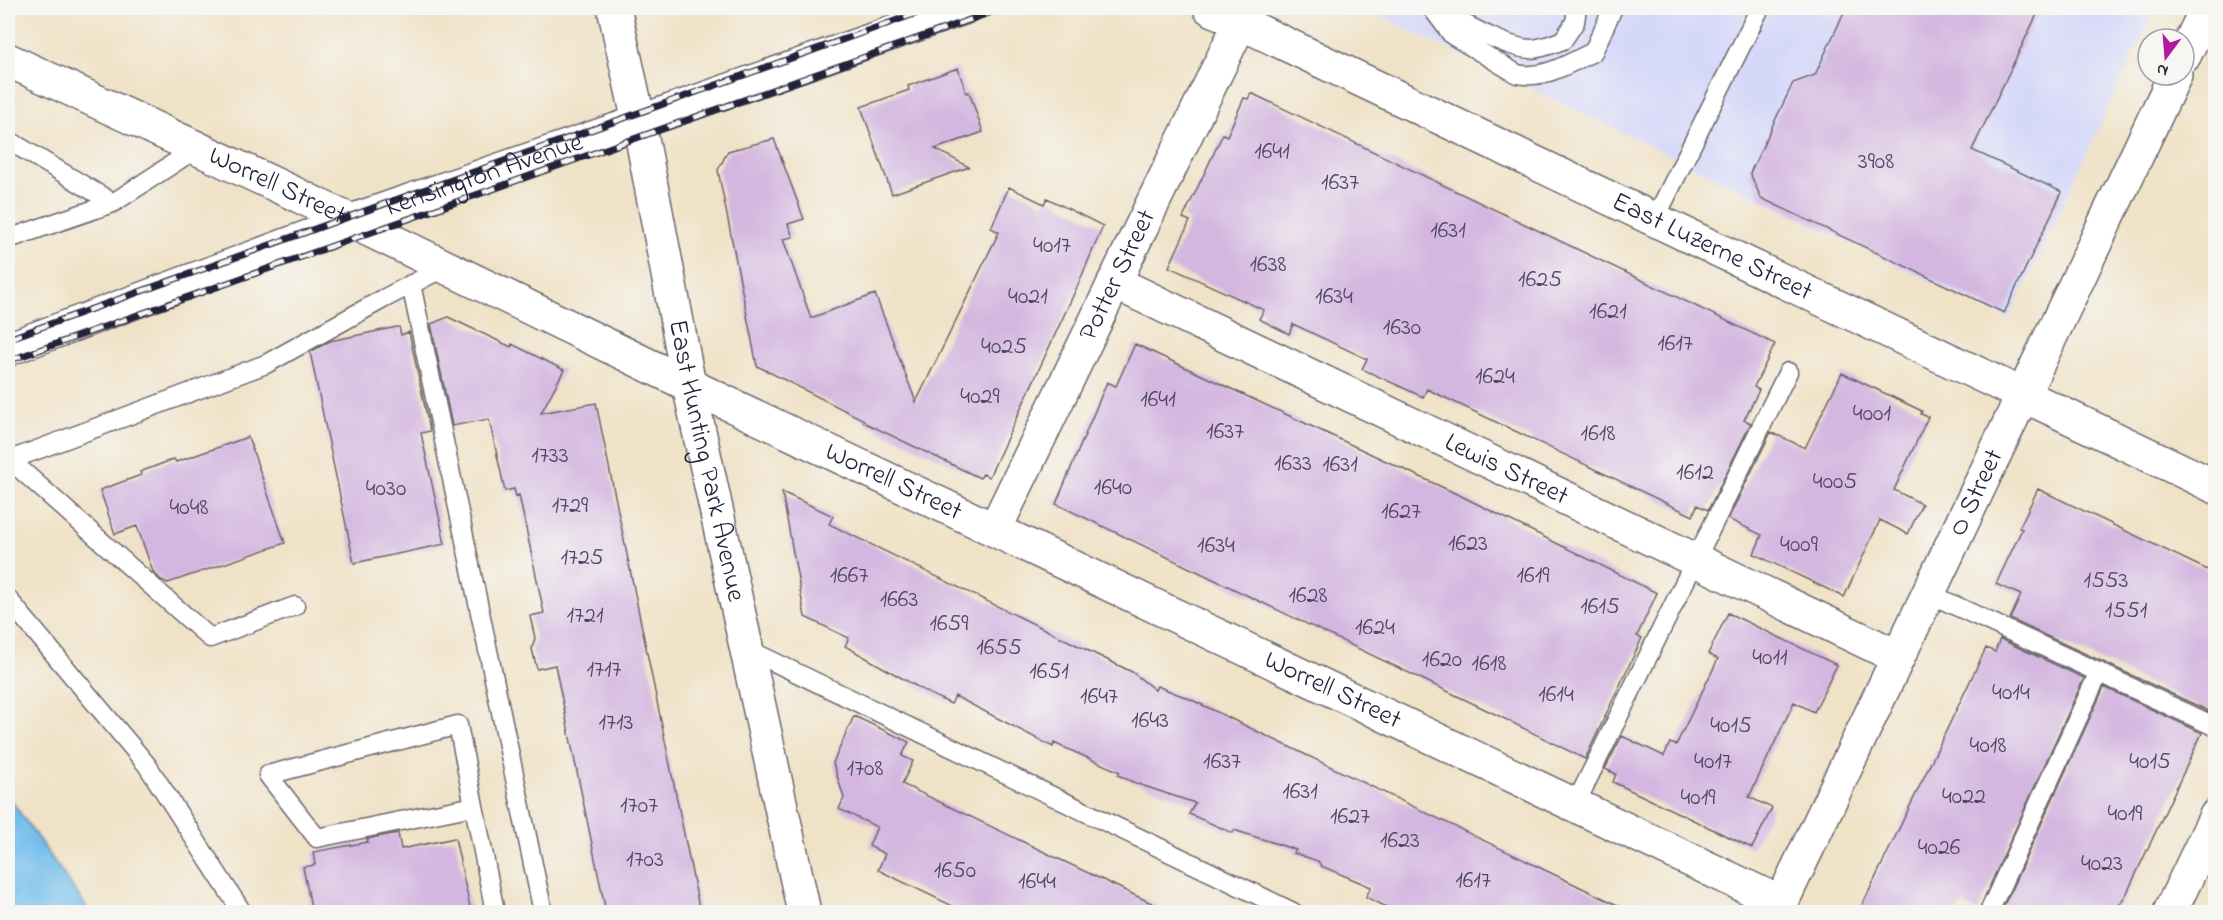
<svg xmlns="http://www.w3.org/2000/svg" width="2223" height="920" font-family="'Indie Flower',sans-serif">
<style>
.built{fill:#d5d8f9}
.water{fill:#73beec;stroke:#4a7094;stroke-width:1.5}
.building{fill:#d4b7e0}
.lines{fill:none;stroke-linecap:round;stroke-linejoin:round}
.service-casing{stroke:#6a656c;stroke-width:21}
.minor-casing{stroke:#6a656c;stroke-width:36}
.tertiary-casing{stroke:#6a656c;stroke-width:36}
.secondary-casing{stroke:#6a656c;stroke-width:36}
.service{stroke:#fff;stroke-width:18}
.minor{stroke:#fff;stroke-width:33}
.tertiary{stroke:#fff;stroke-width:33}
.secondary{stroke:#fff;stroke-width:33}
.rail-casing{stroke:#22223b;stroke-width:7}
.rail{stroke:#f6f6f2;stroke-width:4.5;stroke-dasharray:14;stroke-linecap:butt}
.labels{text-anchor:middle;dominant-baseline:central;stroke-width:4.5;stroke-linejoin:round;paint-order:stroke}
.number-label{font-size:24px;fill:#4e4764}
.street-label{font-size:27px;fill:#22223b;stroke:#f6f6f2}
</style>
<rect width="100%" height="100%" fill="#f6f6f2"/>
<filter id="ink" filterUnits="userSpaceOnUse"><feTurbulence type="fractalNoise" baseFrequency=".0167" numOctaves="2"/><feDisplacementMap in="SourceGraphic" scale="12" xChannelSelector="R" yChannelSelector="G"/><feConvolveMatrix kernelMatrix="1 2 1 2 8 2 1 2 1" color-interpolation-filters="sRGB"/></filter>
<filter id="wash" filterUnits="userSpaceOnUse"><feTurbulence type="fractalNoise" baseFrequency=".008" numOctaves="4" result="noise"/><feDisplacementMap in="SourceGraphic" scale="24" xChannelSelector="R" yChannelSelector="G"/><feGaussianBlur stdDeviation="1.35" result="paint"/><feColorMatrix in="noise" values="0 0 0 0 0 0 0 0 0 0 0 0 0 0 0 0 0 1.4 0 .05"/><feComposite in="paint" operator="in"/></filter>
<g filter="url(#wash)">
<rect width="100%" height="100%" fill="#f0e2c7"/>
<path class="built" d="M 1364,8 L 2155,8 L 2009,319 Z"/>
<path class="water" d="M 8,796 L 90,912 L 8,912 Z"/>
<g id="blocks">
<path class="building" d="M 1846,8 L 2040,8 L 1972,150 L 2062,192 L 2004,313 L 1761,198 L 1750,173 L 1793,83 L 1815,75 Z
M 958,68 L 966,93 L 969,92 L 983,132 L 935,149 L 969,167 L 892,194 L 861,107 L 909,90 L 908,86 Z
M 1251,93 L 1775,344 L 1754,387 L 1759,390 L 1744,420 L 1751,423 L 1708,510 L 1697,505 L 1693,516 L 1427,389 L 1423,397 L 1362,369 L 1367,359 L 1293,324 L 1289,334 L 1259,319 L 1264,310 L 1169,267 L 1190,221 L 1183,218 L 1223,134 L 1227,136 L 1244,98 L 1248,99 Z
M 774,139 L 804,219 L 788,224 L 793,237 L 783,239 L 811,318 L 875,294 L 916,402 L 999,232 L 991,228 L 1009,187 L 1044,204 L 1047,198 L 1103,226 L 1078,285 L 989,477 L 983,474 L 980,478 L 863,422 L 864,420 L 757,366 L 718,170 L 728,151 Z
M 448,317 L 511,347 L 512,344 L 564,370 L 541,413 L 596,403 L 700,912 L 606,912 L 555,665 L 537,669 L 532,649 L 535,638 L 530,616 L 544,613 L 519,495 L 516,496 L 514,489 L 505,491 L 489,419 L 452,426 L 431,324 Z
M 397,327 L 399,327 L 401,335 L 409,332 L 430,431 L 421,433 L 445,544 L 354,563 L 310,352 L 330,341 Z
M 1135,344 L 1459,495 L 1657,593 L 1637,636 L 1642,638 L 1585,759 L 1495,714 L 1056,504 L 1107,382 L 1116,386 Z
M 1842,373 L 1922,411 L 1921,414 L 1928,417 L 1894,490 L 1922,504 L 1908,534 L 1880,520 L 1844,597 L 1754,554 L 1762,535 L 1728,519 L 1771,432 L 1805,448 Z
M 248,437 L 285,543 L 168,583 L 161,580 L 153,572 L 137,526 L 115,534 L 100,490 L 141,475 L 140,472 L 174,459 L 176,462 Z
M 2038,489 L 2216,574 L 2216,703 L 2211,712 L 2010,619 L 2021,595 L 1996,584 L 2022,529 L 2019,528 Z
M 782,492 L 833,516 L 829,524 L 1132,672 L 1155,690 L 1157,686 L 1190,699 L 1632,912 L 1397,912 L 1366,897 L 1371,887 L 1321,866 L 1318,861 L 1294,853 L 1296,850 L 1234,830 L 1233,833 L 1189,814 L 1195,803 L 1135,783 L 1118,775 L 1120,772 L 1054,743 L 1053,747 L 955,696 L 951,704 L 930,694 L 845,646 L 849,638 L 805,617 Z
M 1728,613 L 1837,665 L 1814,712 L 1794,702 L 1749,797 L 1772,808 L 1752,848 L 1613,782 L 1616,774 L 1605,769 L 1622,736 L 1664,756 L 1670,743 L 1676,745 L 1718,659 L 1708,654 Z
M 2000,639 L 2084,678 L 1978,912 L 1962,904 L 1958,912 L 1859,912 L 1986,648 L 1995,652 Z
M 2104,687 L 2202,733 L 2127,893 L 2115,912 L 2001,912 Z
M 854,716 L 909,742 L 902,756 L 913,761 L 902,784 L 1170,912 L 965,912 L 878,870 L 885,854 L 869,846 L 877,827 L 839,809 L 844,798 L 833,763 Z
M 398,833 L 401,849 L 455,838 L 471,912 L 312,912 L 303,867 L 315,865 L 313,852 L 368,842 L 367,839 Z"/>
</g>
</g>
<g filter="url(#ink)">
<use href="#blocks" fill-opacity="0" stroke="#6a656c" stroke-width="1.5"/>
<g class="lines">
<defs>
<path id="service" d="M 1432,8 L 1452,35 L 1517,74 C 1544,80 1569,63 1593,52 L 1613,8
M 1435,8 C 1458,20 1505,48 1530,49 C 1541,49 1553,44 1563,40 L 1575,22 L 1577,8
M 8,140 L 113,203
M 1655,219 L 1760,8
M 8,239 L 113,203 L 197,148
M 411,284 L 543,912
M 1928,593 L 2216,727
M 8,599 L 147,765 L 242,912
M 295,606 L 210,638 L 10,460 L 266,364 L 383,299 L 445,267
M 747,649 L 1293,912
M 1575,805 L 1788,372
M 474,806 L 317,838 L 268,775 L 458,725 L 495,912
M 1989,912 L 2099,672"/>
<g id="minor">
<path id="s1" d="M 1210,8 L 2216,487"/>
<path d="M 2184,56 L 2207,8"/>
<path id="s2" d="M 8,60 L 291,192 L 689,385 L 1781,903"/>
<path id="s3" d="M 1114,282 L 1898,657"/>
<path id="s4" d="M 995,529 L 1241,21"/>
<path id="s5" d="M 1777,912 L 2175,75"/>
<path d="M 2170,912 L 2216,816"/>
</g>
<g id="tertiary">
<path id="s6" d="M 8,349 L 351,221 L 639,122 L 963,8"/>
</g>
<g id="secondary">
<path id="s7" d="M 614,8 L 639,122 L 689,385 L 804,912"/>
</g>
</defs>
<use href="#service" class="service-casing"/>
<use href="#minor" class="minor-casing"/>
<use href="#tertiary" class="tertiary-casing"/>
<use href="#secondary" class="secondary-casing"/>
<use href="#service" class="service"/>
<use href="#minor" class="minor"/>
<use href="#tertiary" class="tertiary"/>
<use href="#secondary" class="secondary"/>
<defs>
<path id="rail" d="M 8,339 L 931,8
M 8,361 L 1003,8"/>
</defs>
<use href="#rail" class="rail-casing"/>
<use href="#rail" class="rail"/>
</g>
</g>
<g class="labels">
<g class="number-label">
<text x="1272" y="152">1641</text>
<text x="1876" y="162">3908</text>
<text x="1340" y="183">1637</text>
<text x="1448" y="231">1631</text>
<text x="1052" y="246">4017</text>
<text x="1268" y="265">1638</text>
<text x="1540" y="280">1625</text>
<text x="1028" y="297">4021</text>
<text x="1334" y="297">1634</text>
<text x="1608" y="312">1621</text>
<text x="1402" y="328">1630</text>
<text x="1675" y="344">1617</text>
<text x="1004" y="347">4025</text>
<text x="1495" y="377">1624</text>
<text x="980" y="397">4029</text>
<text x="1158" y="400">1641</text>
<text x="1872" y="414">4001</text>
<text x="1225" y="432">1637</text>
<text x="1598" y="434">1618</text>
<text x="550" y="456">1733</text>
<text x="1293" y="464">1633</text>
<text x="1340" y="465">1631</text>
<text x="1695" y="473">1612</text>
<text x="1835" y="482">4005</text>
<text x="1113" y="488">1640</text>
<text x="386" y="489">4030</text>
<text x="570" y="506">1729</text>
<text x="189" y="508">4048</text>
<text x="1401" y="512">1627</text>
<text x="1468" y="544">1623</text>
<text x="1799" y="545">4009</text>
<text x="1216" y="546">1634</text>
<text x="582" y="558">1725</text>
<text x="849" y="576">1667</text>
<text x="1533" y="576">1619</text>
<text x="2106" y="581">1553</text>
<text x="1308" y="596">1628</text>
<text x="899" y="600">1663</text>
<text x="1600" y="607">1615</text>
<text x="2126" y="611">1551</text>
<text x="585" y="616">1721</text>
<text x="949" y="624">1659</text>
<text x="1375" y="628">1624</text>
<text x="999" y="648">1655</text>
<text x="1770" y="658">4011</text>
<text x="1442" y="660">1620</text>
<text x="1489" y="664">1618</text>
<text x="604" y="670">1717</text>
<text x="1049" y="672">1651</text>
<text x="2011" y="693">4014</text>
<text x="1556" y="695">1614</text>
<text x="1099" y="697">1647</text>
<text x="1150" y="721">1643</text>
<text x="616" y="723">1713</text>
<text x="1731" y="726">4015</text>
<text x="1988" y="746">4018</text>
<text x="1222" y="762">1637</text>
<text x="1713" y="762">4017</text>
<text x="2150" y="762">4015</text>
<text x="865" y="769">1708</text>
<text x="1300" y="792">1631</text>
<text x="1964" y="797">4022</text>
<text x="1698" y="798">4019</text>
<text x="639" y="806">1707</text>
<text x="2125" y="814">4019</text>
<text x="1350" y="817">1627</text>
<text x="1400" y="841">1623</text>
<text x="1939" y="848">4026</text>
<text x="645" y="860">1703</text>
<text x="2102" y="864">4023</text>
<text x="955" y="871">1650</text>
<text x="1473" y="881">1617</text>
<text x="1037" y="882">1644</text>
</g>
<g class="street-label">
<text stroke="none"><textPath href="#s6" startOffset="507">Kensington Avenue</textPath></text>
<text stroke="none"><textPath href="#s2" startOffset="297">Worrell Street</textPath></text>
<text stroke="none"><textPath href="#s1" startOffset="556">East Luzerne Street</textPath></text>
<text stroke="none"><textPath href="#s4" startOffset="282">Potter Street</textPath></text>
<text stroke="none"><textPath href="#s7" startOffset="462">East Hunting Park Avenue</textPath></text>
<text stroke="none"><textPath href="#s3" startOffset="435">Lewis Street</textPath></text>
<text stroke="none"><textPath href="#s2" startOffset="981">Worrell Street</textPath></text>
<text stroke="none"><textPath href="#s5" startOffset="464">O Street</textPath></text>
<text stroke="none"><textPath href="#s2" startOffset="1467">Worrell Street</textPath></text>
</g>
</g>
<rect width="2223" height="920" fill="none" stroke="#f6f6f2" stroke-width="30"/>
<g transform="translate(2166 57) rotate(196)"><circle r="28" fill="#f6f6f2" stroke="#a1a1a9" stroke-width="1.5"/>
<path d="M0-4.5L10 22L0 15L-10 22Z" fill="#b5179e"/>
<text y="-9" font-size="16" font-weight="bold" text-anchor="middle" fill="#22223b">N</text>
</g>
</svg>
